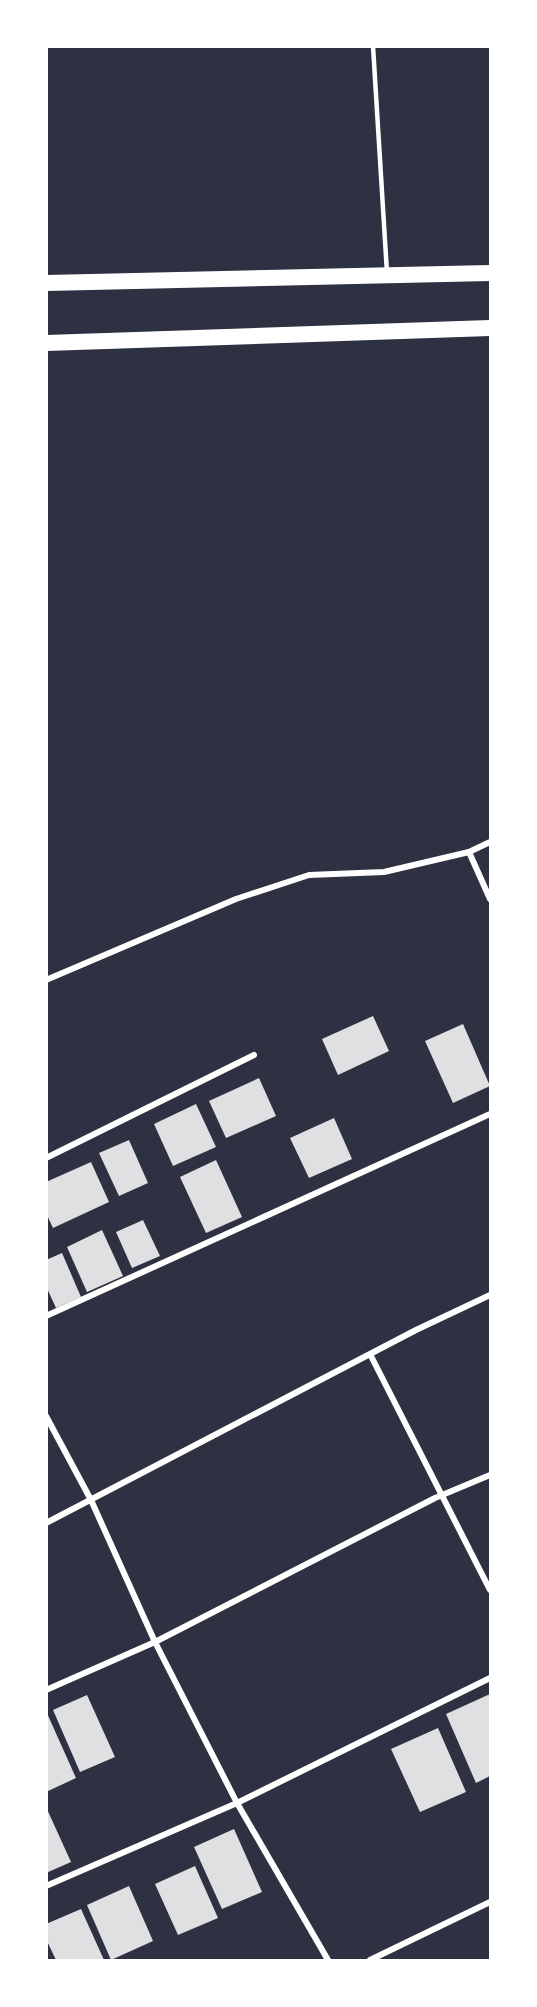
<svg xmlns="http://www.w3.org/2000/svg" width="537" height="2007" font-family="Manrope,sans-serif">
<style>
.building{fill:#e0e0e3}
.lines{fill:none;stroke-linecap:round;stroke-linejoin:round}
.service{stroke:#fff;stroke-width:4.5}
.minor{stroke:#fff;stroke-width:6}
.trunk{stroke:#fff;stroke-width:16}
</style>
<rect width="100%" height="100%" fill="#2d3142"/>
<path class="building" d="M 373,1016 L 389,1051 L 338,1075 L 322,1039 Z
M 463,1024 L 490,1086 L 453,1103 L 425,1041 Z
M 259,1078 L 276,1116 L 226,1138 L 209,1101 Z
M 196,1104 L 216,1147 L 173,1166 L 154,1124 Z
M 334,1118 L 352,1159 L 309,1178 L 290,1138 Z
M 129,1140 L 148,1183 L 119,1196 L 99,1153 Z
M 216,1160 L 242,1217 L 206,1233 L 180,1177 Z
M 91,1162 L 109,1202 L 53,1228 L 46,1213 L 46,1182 Z
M 143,1220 L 160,1256 L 132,1268 L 116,1232 Z
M 102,1230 L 123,1276 L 87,1292 L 67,1247 Z
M 62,1253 L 81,1297 L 56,1308 L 46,1286 L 46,1260 Z
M 490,1694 L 490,1776 L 476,1783 L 446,1714 Z
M 87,1695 L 115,1757 L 80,1772 L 53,1710 Z
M 46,1711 L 76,1778 L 46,1792 Z
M 438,1728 L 466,1792 L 420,1812 L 391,1749 Z
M 46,1807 L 71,1862 L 46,1873 Z
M 234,1829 L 262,1892 L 222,1909 L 194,1847 Z
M 195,1866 L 218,1918 L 178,1935 L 155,1884 Z
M 129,1886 L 153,1941 L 111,1960 L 87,1905 Z
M 81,1909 L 104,1960 L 56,1960 L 46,1939 L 46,1924 Z"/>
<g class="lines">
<path class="service" d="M 373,46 L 387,273"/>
<path class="minor" d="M 469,852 L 490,899
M 46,980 L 236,899 L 309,875 L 384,872 L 469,852 L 490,842
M 46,1158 L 254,1055
M 46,1316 L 490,1114
M 370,1354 L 490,1590
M 46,1416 L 91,1500 L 155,1642 L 237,1803 L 328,1960
M 46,1523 L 416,1330 L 490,1295
M 46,1690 L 155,1642 L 435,1498 L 490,1475
M 46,1886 L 237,1803 L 490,1678
M 370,1960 L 490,1902"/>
<path class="trunk" d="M 46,283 L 490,273
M 46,343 L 490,328"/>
</g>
<rect width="537" height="2007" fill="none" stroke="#ffffff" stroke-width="96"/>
</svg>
